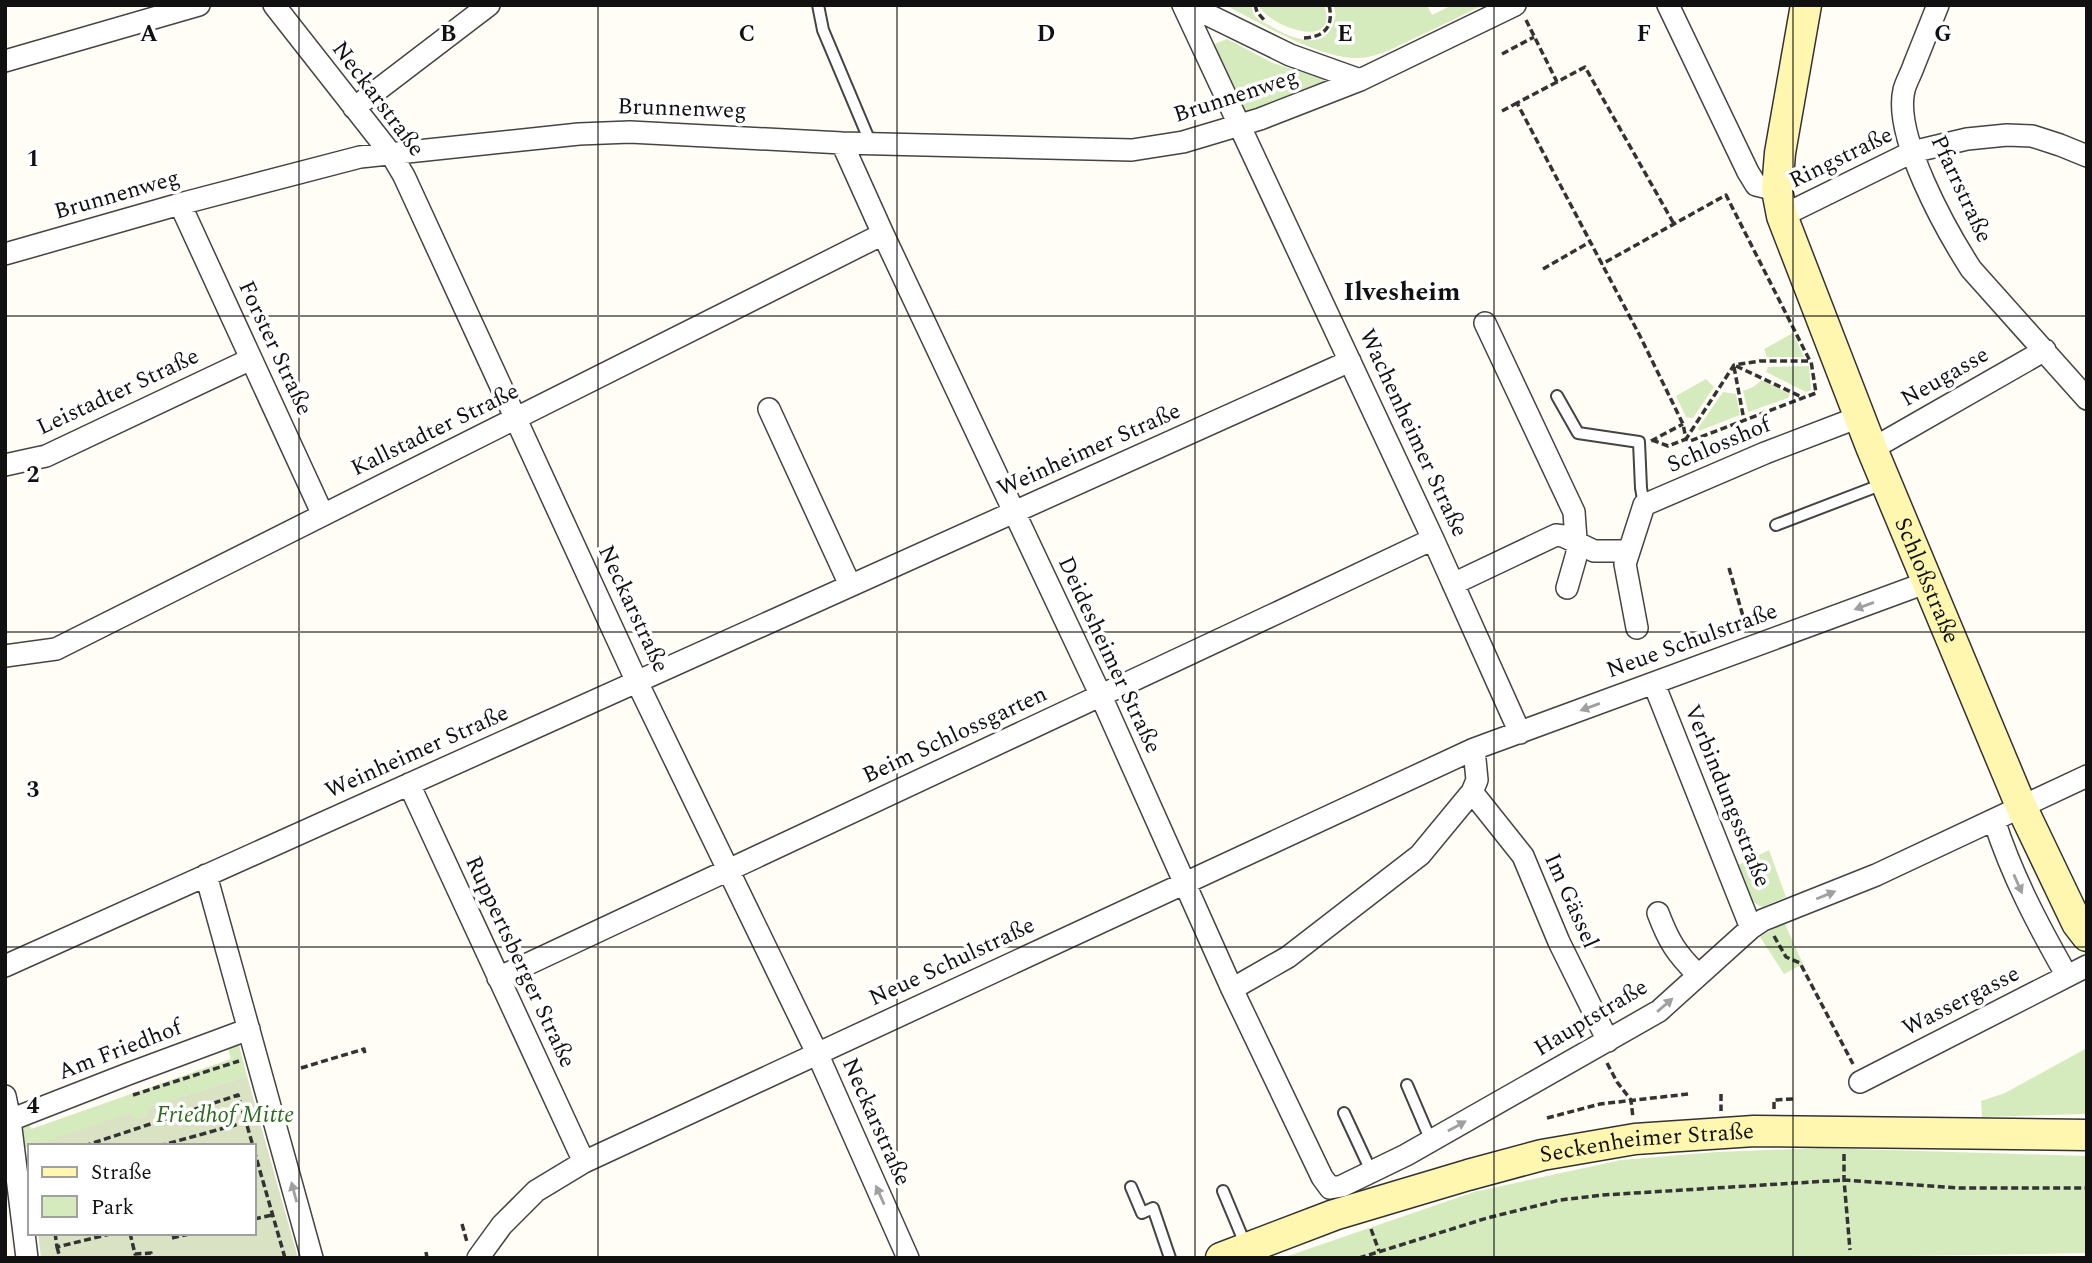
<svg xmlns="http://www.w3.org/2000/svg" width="2092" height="1263" font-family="Spectral,serif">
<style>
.green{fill:#d5ebbd}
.cemetery{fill:#d9e3c4}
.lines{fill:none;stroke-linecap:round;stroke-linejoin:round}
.lane-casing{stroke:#444;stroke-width:14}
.street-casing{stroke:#444;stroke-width:24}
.secondary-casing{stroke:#333;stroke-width:33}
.path{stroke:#333;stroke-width:3.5;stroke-dasharray:7 3.5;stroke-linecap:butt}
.lane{stroke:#fff;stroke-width:10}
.street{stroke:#fff;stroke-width:21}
.secondary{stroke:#fff6b0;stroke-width:30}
.oneway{fill:#a0a0a0}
.grid{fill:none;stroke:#111;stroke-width:2;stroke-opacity:0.55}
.labels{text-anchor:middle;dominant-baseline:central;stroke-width:7;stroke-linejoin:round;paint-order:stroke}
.street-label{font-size:23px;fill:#111;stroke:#fff}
.park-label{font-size:23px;font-style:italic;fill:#2f6b1f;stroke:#fff}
.quarter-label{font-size:26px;font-weight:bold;fill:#111;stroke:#fff}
.grid-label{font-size:23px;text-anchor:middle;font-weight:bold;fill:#111;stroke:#fff;stroke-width:7;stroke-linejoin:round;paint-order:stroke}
</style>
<rect width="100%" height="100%" fill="#fffdf5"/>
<path class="green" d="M 1225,5 L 1251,5 C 1252,9 1253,13 1255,16 C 1258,20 1265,23 1269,25 C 1288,37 1326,54 1334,21 C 1336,15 1336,11 1333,5 L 1427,5 L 1432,15 L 1452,5 L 1483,5 C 1461,16 1438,27 1415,38 C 1398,46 1379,57 1360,58 C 1322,60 1260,23 1225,5 Z
M 1258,5 L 1324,5 C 1341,50 1272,30 1258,5 Z
M 1227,39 L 1273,63 L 1323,79 L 1326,86 L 1256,113 L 1246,112 L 1237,105 L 1212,45 Z
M 1793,333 L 1804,357 L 1767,357 L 1764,349 Z
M 1809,366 L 1811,390 L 1806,392 L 1766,372 L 1768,367 Z
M 1706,379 L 1714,387 L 1693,418 L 1686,417 L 1676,396 Z
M 1762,380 L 1790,394 L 1788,398 L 1748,412 L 1743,391 L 1753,387 Z
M 1723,392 L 1736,394 L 1740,415 L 1699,431 L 1698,428 Z
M 1769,850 L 1786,897 L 1762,907 L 1753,902 L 1738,865 Z
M 1784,922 L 1803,964 L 1784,974 L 1760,937 Z
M 238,1041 L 247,1076 L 149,1107 L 146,1116 L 137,1119 L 23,1148 L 20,1124 L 27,1119 L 31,1129 L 231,1059 L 227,1045 Z
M 2087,1048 L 2087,1114 L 1982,1117 L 1981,1101 L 2005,1093 Z
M 1821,1148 L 2087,1156 L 2087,1253 C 1818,1259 1550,1258 1282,1258 L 1474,1192 L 1621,1160 L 1717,1152 Z"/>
<path class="cemetery" d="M 247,1076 L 298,1258 L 41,1258 L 38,1233 L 254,1233 L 254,1146 L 32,1146 L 130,1113 L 137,1119 L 146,1116 L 148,1107 Z"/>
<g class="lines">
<defs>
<path id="lane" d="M 818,5 L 823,30 L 871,144
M 1557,396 L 1578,433 L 1639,442 L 1641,488 L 1644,505
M 1776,525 L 1883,484
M 1407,1085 L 1431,1141
M 1344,1113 L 1371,1171
M 1131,1187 L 1142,1213 L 1153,1208 L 1170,1258
M 1223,1191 L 1246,1246"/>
<path id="street" d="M 274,5 L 391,154 L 404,176 L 637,682 L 817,1053 L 908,1258
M 1183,5 L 1433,539 L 1520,733
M 1188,5 L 1290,55 L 1360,80
M 1668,5 L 1748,172 L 1756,185 L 1777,190
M 1938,5 C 1930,25 1922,45 1914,65 C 1911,74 1906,82 1904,90 C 1893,136 1946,230 1971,269 L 2087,399
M 5,61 L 199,5
M 354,108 L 489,5
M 842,143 L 883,234 L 1101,696 L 1232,989 L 1322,1177 L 1330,1188 L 1342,1186 L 1406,1155 L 1659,1011 L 1751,928 L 1763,920 L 1876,875 L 2087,776
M 180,204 L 323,515
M 1782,216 L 1912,152 L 1967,139 L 2007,135 L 2032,136 L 2060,145 L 2087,156
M 5,254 L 180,204 L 360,157 L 579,134 L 630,132 L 842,143 L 1132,150 L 1183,142 L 1260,119 L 1360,80 L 1515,5
M 1485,323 L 1574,512 L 1577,553 L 1567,588
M 769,409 L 850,585
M 1872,449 L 2045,350
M 5,465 L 46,456 L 251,359
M 1453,584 L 1556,535 L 1563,536 L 1594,551 L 1629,551
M 1637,628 L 1625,564 L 1644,505 L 1765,453 L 1859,417
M 5,656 L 56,649 L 883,234
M 1654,684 L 1751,928
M 409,784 L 584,1162
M 1472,792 L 1523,856 L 1559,942 L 1608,1041
M 1994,820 C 2012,876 2038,925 2067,976
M 206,875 L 312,1258
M 1658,913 C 1669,942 1676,953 1698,975
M 5,966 L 1350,361
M 498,978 C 809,831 1122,687 1433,539
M 1232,989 L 1288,957 L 1420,855 L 1472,792 L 1477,780 L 1474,749
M 1860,1082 L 2087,966
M 5,1096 L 10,1120 L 27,1258
M 5,1122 L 128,1074 L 249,1029
M 478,1258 L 502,1225 L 536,1191 L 584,1162 L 1474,749 L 1928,582"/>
<g id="secondary">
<path id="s1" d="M 1806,5 L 1780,153 L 1777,190 L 1782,216 L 1872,449 L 2021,806 L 2077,923 L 2087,936"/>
<path id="s2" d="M 1221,1258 L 1334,1215 L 1468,1175 L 1542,1155 L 1635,1139 L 1754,1131 L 2087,1135"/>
</g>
</defs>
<use href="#lane" class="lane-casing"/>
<use href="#street" class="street-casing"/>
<use href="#secondary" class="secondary-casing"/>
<path class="path" d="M 1255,5 L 1257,12 L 1265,21
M 1526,20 L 1557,82 L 1585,67 L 1674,224
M 1304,38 C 1325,37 1334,26 1329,5
M 1502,54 L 1534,37
M 1557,82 L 1517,103 L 1640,336 L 1683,424 L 1686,439 L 1734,365 L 1760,361 L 1810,361 L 1726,195 L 1602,264
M 1502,111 L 1517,103
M 1543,269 L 1590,242
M 1736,366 L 1804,398
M 1734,367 L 1744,420
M 1652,440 L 1668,446 L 1686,439 L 1690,441 L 1816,393 L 1811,361
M 1651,441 L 1683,424
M 1729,568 L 1747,630
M 1774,936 L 1786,957 L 1800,963 L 1853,1064
M 1607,1063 L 1617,1082 L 1631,1100 L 1633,1118
M 301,1068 L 364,1049 L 365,1054
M 1721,1094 L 1721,1111
M 133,1095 L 239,1061
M 1774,1109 L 1774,1100 L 1793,1099
M 1547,1118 L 1600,1104 L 1688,1094
M 84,1146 L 238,1095 L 246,1122
M 159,1146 L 246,1122 L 253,1146
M 254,1150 L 285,1258
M 1844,1154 L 1844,1180 L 1850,1250
M 254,1219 L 272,1215
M 462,1224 L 467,1242
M 1371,1229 L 1379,1251
M 55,1233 L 57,1247 L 114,1233
M 130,1233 L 135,1254 L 151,1253 L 152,1258
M 172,1238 L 193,1233
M 57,1247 L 60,1258
M 426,1252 L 427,1258
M 1359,1258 L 1487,1218 L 1560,1200 L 1603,1195 L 1844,1180 L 1959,1188 L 2087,1188"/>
<use href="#lane" class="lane"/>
<use href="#street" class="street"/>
<use href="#secondary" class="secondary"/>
</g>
<defs><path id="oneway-solid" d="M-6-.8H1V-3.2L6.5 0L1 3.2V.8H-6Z" transform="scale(1.75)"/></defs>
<g class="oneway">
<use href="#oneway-solid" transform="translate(1864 606) rotate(160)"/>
<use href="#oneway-solid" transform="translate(1590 707) rotate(160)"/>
<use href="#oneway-solid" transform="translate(2018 884) rotate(66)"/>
<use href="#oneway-solid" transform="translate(1826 895) rotate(-22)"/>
<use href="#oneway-solid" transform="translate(1665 1005) rotate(-41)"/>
<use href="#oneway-solid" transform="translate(1457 1126) rotate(-29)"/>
<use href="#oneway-solid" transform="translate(294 1192) rotate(-105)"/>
<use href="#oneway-solid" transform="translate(880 1195) rotate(-114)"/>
</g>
<path class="grid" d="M 299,5 L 299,1258M 598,5 L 598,1258M 897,5 L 897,1258M 1195,5 L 1195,1258M 1494,5 L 1494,1258M 1793,5 L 1793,1258M 5,316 L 2087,316M 5,632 L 2087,632M 5,947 L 2087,947"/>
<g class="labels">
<g class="street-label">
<text transform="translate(1236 96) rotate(-18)">Brunnenweg</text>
<text transform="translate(378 99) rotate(53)">Neckarstraße</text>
<text transform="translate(682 109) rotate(2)">Brunnenweg</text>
<text transform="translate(1841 158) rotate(-26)">Ringstraße</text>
<text transform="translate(1961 189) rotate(65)">Pfarrstraße</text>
<text transform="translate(117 195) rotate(-16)">Brunnenweg</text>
<text transform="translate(275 348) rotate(65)">Forster Straße</text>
<text transform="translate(1945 377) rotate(-30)">Neugasse</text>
<text transform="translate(118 392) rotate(-25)">Leistadter Straße</text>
<text transform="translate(435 430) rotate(-26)">Kallstadter Straße</text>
<text transform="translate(1413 433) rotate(65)">Wachenheimer Straße</text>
<text transform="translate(1719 445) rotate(-23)">Schlosshof</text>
<text transform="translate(1089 450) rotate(-24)">Weinheimer Straße</text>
<text stroke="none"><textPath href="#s1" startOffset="606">Schloßstraße</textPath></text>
<text transform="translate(633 609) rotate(65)">Neckarstraße</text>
<text transform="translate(1692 641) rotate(-20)">Neue Schulstraße</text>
<text transform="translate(1109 655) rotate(65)">Deidesheimer Straße</text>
<text transform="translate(955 735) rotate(-25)">Beim Schlossgarten</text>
<text transform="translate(417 752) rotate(-24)">Weinheimer Straße</text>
<text transform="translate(1727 796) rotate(68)">Verbindungsstraße</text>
<text transform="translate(1571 901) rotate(66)">Im Gässel</text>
<text transform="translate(520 962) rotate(65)">Ruppertsberger Straße</text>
<text transform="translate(952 962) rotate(-25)">Neue Schulstraße</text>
<text transform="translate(1961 1001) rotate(-27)">Wassergasse</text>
<text transform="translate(1591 1018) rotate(-31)">Hauptstraße</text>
<text transform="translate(120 1050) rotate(-21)">Am Friedhof</text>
<text transform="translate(876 1122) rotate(66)">Neckarstraße</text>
<text stroke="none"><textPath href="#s2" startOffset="443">Seckenheimer Straße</textPath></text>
</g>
<g class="park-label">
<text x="225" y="1115">Friedhof Mitte</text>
</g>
<g class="quarter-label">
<text x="1402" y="292">Ilvesheim</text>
</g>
</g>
<g class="grid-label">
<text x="149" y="41">A</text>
<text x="448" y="41">B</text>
<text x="747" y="41">C</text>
<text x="1046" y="41">D</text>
<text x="1345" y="41">E</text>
<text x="1644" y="41">F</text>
<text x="1943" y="41">G</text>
<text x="33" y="166">1</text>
<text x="33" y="482">2</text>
<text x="33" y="797">3</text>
<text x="33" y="1113">4</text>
</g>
<rect width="2092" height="1263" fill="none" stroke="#111111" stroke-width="14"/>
<rect x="28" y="1144" width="228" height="91" fill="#ffffff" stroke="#a0a0a0" stroke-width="2"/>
<rect x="42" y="1167" width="35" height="10" fill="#fff6b0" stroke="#a0a0a0" stroke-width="2"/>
<text x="91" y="1179" font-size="21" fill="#111111">Straße</text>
<rect x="42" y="1196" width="35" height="21" fill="#d5ebbd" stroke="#a0a0a0" stroke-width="2"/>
<text x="91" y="1214" font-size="21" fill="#111111">Park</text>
</svg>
